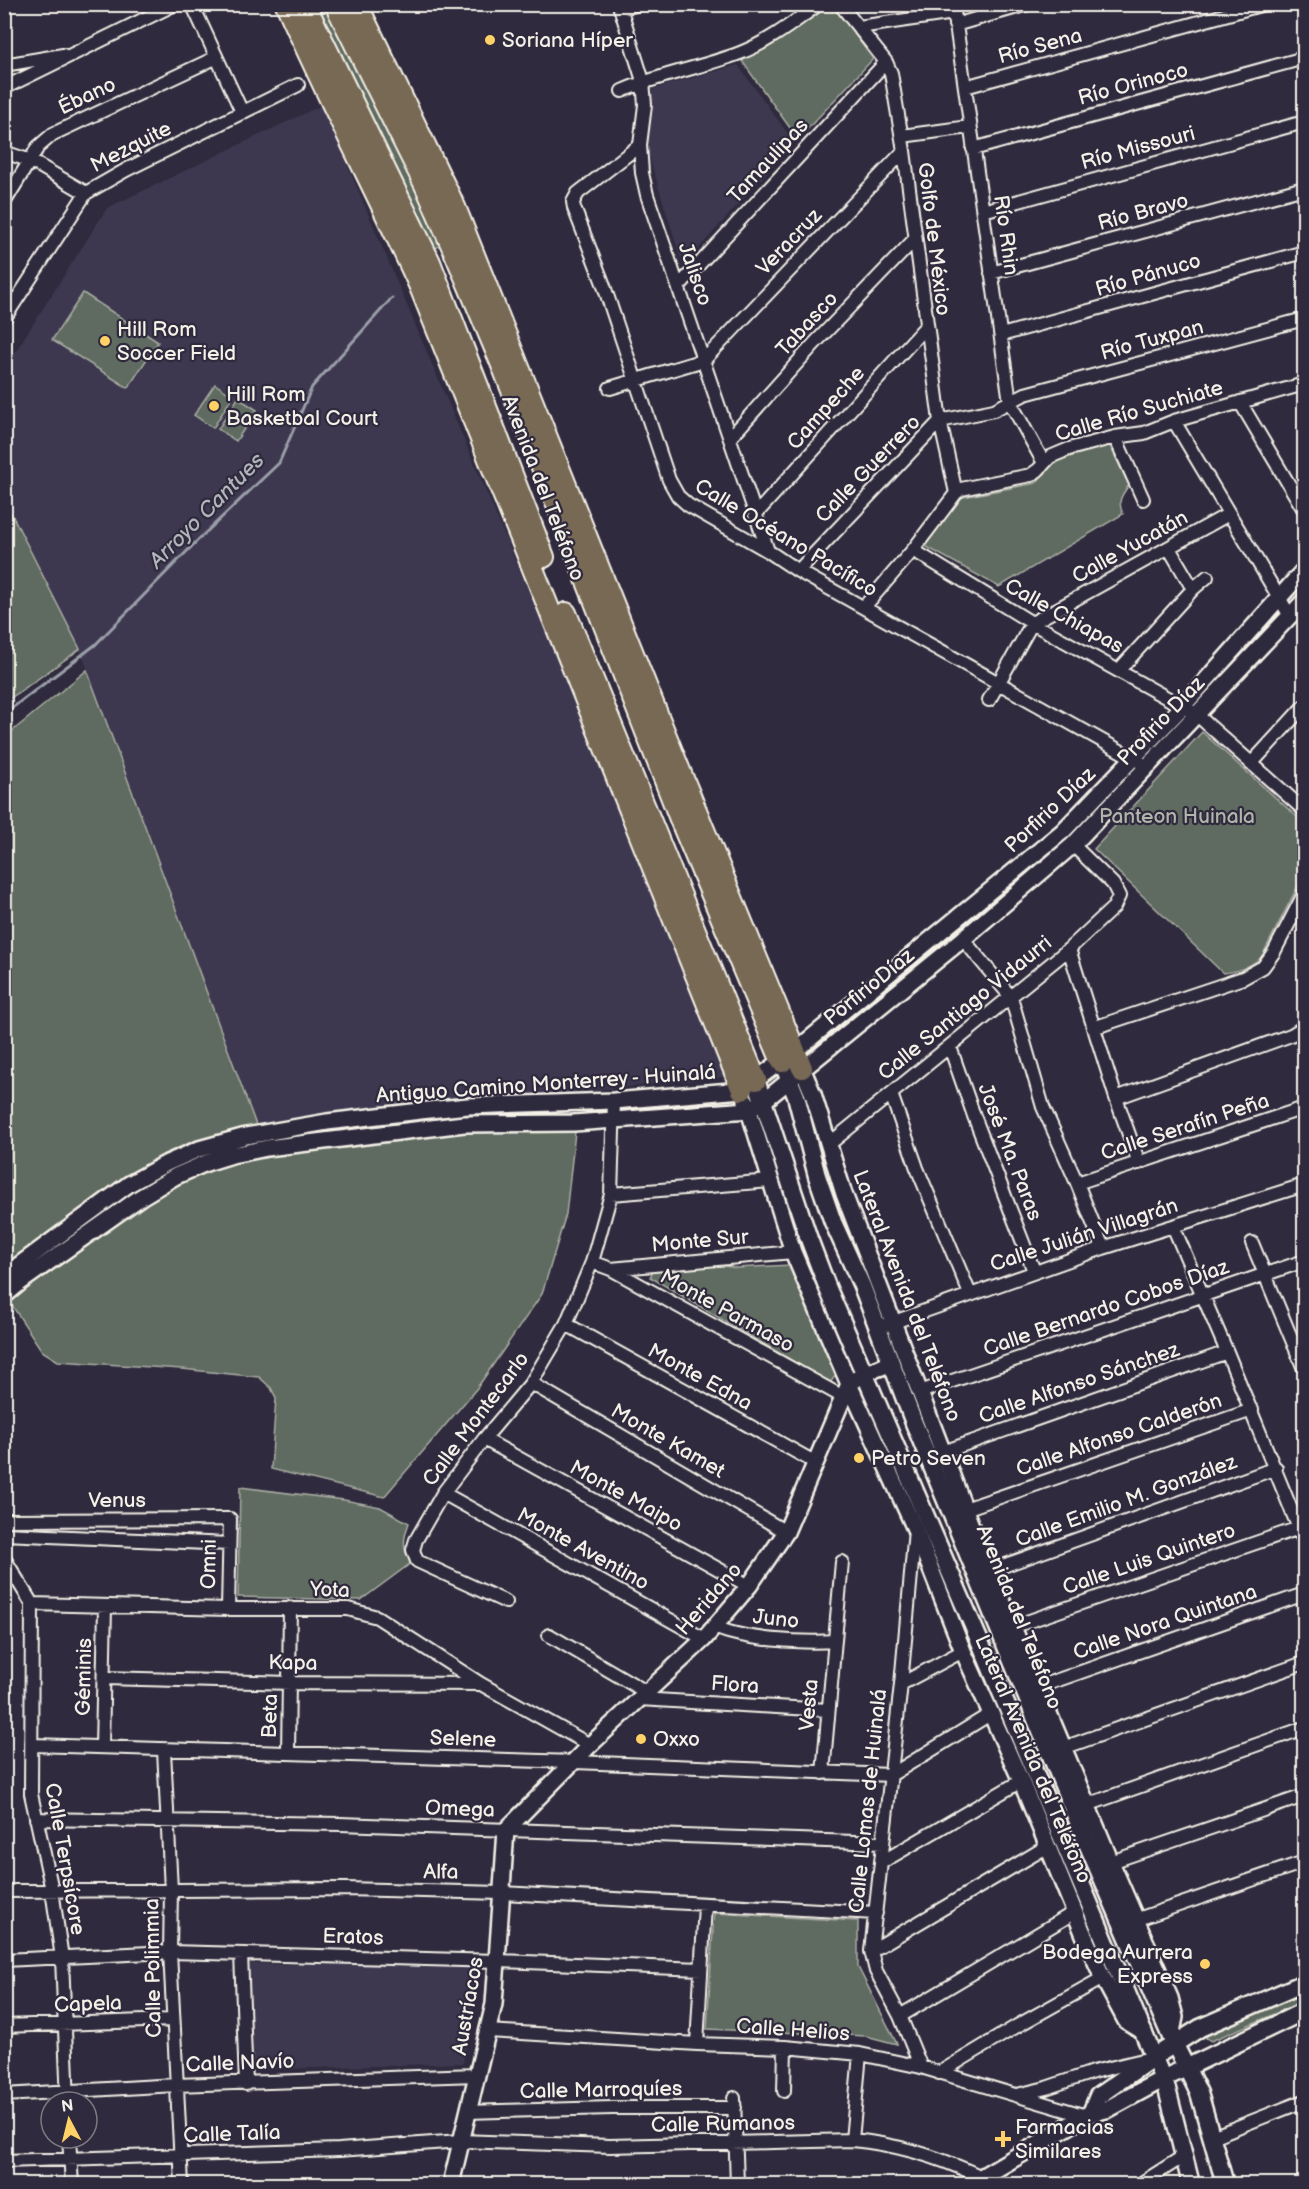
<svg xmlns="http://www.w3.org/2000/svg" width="1309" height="2189" font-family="'Balsamiq Sans',sans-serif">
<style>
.built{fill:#3c384f}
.green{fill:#5f6b60;stroke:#aaaea4;stroke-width:1.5}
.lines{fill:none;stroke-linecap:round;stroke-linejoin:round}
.stream{stroke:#9b9faa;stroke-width:3}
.minor-casing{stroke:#f4f1e8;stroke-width:16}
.tertiary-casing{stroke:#f4f1e8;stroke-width:20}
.secondary-casing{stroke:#f4f1e8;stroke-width:21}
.primary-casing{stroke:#f4f1e8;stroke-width:24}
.minor{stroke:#2f2a3d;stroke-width:12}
.tertiary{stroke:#2f2a3d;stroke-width:15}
.secondary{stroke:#2f2a3d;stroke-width:16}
.primary{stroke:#786954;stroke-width:20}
.poi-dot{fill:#ffd166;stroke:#2f2a3d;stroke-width:2}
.labels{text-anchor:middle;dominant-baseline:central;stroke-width:4.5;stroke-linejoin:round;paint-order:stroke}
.poi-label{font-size:21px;fill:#f4f1e8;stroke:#2f2a3d;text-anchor:start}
.street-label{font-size:21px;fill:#f4f1e8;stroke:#2f2a3d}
.park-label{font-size:21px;fill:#b1b5ab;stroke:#2f2a3d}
.water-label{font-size:22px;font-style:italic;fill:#b1b4ba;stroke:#2f2a3d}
</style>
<rect width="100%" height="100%" fill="#2f2a3d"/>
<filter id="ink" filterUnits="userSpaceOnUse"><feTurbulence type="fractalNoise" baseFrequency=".0167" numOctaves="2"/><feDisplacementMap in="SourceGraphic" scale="12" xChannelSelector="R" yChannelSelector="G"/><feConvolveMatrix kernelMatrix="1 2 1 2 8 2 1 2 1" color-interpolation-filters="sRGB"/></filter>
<g filter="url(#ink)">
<path class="built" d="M 738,65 L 794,142 L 683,266 L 644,140 L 653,89 Z
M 322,105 L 734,1076 L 256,1125 L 80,649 L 5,499 L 5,368 L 107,208 Z
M 249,1964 L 481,1965 L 463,2063 L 254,2070 Z"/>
<path class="green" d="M 828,4 L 833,5 L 873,59 L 798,139 L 742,61 Z
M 312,5 L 327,5 L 443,241 L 434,251 Z
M 83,293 L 158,342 L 128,388 L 52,340 Z
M 215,384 L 233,396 L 213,428 L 194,415 Z
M 238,398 L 257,410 L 236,441 L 218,429 Z
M 1109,444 L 1129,485 C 1121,496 1117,501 1123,514 L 999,587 L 925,546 L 958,498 L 1036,483 L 1054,462 Z
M 4,499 L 80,649 L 5,702 L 4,702 Z
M 87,670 L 256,1125 L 181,1157 L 5,1283 L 5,737 Z
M 1202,732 L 1304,823 L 1304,874 L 1261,958 C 1249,967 1238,972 1223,973 L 1094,849 Z
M 577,1114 L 566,1214 L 542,1294 L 477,1388 L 384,1497 L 271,1469 L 276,1398 L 271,1388 L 259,1377 L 182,1369 L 58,1361 L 42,1351 L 9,1301 L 100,1231 L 203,1167 L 268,1142 L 464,1115 Z
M 706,1263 L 737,1268 L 790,1265 L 836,1375 L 830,1383 L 650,1277 L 656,1266 Z
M 240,1487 L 344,1500 L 380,1507 L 409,1523 C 403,1539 402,1548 411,1563 L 361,1600 L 238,1597 Z
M 714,1913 L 858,1921 L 858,1967 L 897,2044 L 866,2036 L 707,2029 Z
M 1304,1991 L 1304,1997 L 1293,2006 L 1211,2041 L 1206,2038 L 1208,2032 Z"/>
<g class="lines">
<path class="stream" d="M 4,714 L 95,645 L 200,538 L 279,463 L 312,387 L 392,298"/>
<defs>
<path id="minor" d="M 192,4 L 242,112
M 619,4 L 643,81 L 645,105 L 640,145 L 642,173 L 647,195 L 768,551
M 840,4 L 886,62 L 891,73 L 904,151 L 940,421 L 956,493
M 953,4 L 1010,402 L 1044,463
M 620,9 L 639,4
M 955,25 L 1028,4
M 859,27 L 954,13
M 4,65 L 63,55
M 965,87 L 1264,4
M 4,88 L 175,4
M 622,91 C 660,74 701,68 740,53 C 769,42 794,22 819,4
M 902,136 L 969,127
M 640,145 L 578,193 L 573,202 L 574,208 L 603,283 L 669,480 L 678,496 L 688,505 L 768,551 L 798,571 L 1140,762
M 973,149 L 1304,58
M 4,152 L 31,161 L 86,193
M 4,203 L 38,147 L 53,134 L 215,58
M 983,211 L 1304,122
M 991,273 L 1304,188
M 679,286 L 886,62
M 4,319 L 86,193 L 126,170 L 298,85
M 1001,335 L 1304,252
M 610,388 L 704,360 L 904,151
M 1240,402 L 1304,510
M 1174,421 L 1290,616
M 1115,437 L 1143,499
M 730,438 L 814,344 L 915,239
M 755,515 L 926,326
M 1169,548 L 1193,589
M 913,550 L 1032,623 L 1196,714 L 1304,810
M 798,571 L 940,421 L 994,410 L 1025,394 L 1304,319
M 864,607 L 913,550 L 956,493 L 961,489 L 1031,475 L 1038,470 L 1050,457 L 1069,449 L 1115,437 L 1144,433 L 1174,421 L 1304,384
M 1119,670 L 1193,589 L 1207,577
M 989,700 L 1032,623 L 1229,514
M 1251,764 L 1304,706
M 963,939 L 1011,997 L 1043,1107 L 1077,1183 L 1103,1248
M 1069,949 L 1116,1098 L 1139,1163
M 1093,1028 L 1243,978 L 1263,967 L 1274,952 L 1304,894
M 950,1047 L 974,1116 L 1034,1271
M 891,1094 L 917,1168 L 970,1294
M 1116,1098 L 1291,1035 L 1304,1027
M 828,1145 L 1069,949 L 1114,907 L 1119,896 L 1113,884 L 1073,845
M 1077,1183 L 1304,1108
M 611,1194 L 771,1181
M 1173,1226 L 1227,1352 L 1304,1541
M 1252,1243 L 1304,1369
M 592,1262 L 611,1269 L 843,1397
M 611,1269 L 793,1252
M 566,1324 L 816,1463
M 877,1328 L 1103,1248 L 1304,1185
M 531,1383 L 786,1532
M 920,1392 L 1304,1261
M 484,1439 L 749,1586
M 943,1452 L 1227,1352
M 443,1493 L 704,1639
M 965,1509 L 1252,1410
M 4,1520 L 230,1519 L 228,1609
M 915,1530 L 901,1684 L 871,1951 L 876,1971 L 900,2016 L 921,2067
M 4,1534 L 229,1544
M 4,1558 L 32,1604 L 31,1794 L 52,1890 L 62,1958 L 68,2102
M 989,1571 L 1276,1468
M 506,1602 L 417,1561 L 413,1550 L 416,1540 L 443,1493 L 484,1439 L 531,1383 L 566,1324 L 592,1262 L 611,1194 L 614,1101
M 32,1604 L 228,1609 L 348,1609 L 377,1617 L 481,1684 L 590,1745
M 715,1627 C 742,1640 804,1643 834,1641
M 1012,1627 L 1299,1528
M 549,1635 L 646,1692
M 104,1678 L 291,1683 L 481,1684
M 901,1684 L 963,1651
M 1038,1687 L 1304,1594
M 639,1699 L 828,1710
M 33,1745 L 575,1762 L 891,1775 L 992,1713
M 102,1747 L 105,1607
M 1063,1748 L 1304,1663
M 164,1750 L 171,1890 L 170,1952 L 182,2184
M 288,1753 L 290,1608
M 823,1773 L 842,1562
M 1087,1805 L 1304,1728
M 36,1819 L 340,1824 L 883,1843
M 882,1862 L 1021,1781
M 1111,1862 L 1304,1796
M 4,1891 L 345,1889 L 502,1893 L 876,1913
M 1135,1920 L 1304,1862
M 871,1951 L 1048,1846
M 241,1954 L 246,2084
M 4,1960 L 170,1952 L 498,1961 L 701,1969
M 900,2016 L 1075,1912
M 4,2026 L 173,2020
M 488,2031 L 697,2044 L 785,2047 L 860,2054 L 921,2067 L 1086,2116
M 697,2044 L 705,1905
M 939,2073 L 1017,2026 L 1103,1978
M 784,2091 L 785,2047
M 4,2095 L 176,2085 L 477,2075
M 1017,2095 L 1046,2088 L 1093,2072 L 1147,2059
M 734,2098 L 737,2184
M 467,2112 L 612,2108 L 735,2108
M 1212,2137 L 1304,2101
M 69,2138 L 72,2184
M 852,2140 L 860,2054
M 4,2161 L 339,2150 L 460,2141 L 610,2146 L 852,2140 C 895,2144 936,2156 975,2174 L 981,2183
M 1140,2184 L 1184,2156"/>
<path id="tertiary" d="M 802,1068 L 813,1094 L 844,1194 L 975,1536 L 1111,1862 L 1170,1998 L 1175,2017 L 1171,2037
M 746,1101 L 793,1252 L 849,1384 L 915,1529 L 963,1651 L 1021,1781 L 1086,1940 L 1103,1978 L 1126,2021 L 1144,2032
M 4,1276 L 129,1184 L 167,1163 L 199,1149 L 246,1136 L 327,1122 L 429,1110 L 468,1106 L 614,1101 L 742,1090 L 795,1051 L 1063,831 L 1183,706 L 1304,570
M 4,1296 L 22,1281 L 141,1197 L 176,1176 L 206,1163 L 232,1155 L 267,1148 L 464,1124 L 574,1123 L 749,1110 L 765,1100 L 963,939 L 1073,845 L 1304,601
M 451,2184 L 494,2004 L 506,1830 L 590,1745 L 704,1639 L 749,1586 L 786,1532 L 849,1384 L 865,1373 L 890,1364"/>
<path id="secondary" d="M 782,1062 L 796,1096 L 817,1176 L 833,1222 L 862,1286 L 914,1423 L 1086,1841 L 1171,2037 L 1199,2093 L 1225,2184
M 756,1080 L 809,1239 L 828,1289 L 980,1642 L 1167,2089 L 1191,2184
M 1091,2113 L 1098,2096 L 1154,2057 L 1200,2028 L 1304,1983
M 970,2184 L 1091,2113 L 1108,2109 L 1163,2079 L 1304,2011"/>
<path id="primary" d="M 286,4 C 328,100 377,192 420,287 L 742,1090
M 305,4 L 430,262 L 544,557
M 335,4 L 426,187 L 454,251 L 504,370 L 682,824 L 782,1062
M 357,4 L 455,207 L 684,781 L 802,1068
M 566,613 L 756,1080"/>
</defs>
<use href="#minor" class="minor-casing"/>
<use href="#tertiary" class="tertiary-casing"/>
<use href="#secondary" class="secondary-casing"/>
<use href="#primary" class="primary-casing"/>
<use href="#minor" class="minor"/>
<use href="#tertiary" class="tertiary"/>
<use href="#secondary" class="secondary"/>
<use href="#primary" class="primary"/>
</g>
</g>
<g class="poi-dot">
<circle cx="490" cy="40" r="6"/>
<circle cx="105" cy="341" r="6"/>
<circle cx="214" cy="406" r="6"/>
<circle cx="859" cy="1458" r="6"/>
<circle cx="641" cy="1739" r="6"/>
<circle cx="1205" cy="1964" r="6"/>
<path d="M1000 2130h6v6h6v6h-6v6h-6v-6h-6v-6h6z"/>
</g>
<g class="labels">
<g class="poi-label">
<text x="502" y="40">Soriana Híper</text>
<text x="117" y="329">Hill Rom<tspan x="117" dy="24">Soccer Field</tspan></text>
<text x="226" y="394">Hill Rom<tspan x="226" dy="24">Basketbal Court</tspan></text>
<text x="871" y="1458">Petro Seven</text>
<text x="653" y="1739">Oxxo</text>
<text x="1193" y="1952" text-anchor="end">Bodega Aurrera<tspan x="1193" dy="24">Express</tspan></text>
<text x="1015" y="2127">Farmacias<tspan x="1015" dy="24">Similares</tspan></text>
</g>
<g class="street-label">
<text transform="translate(1040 46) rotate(-15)">Río Sena</text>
<text transform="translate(1133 84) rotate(-15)">Río Orinoco</text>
<text transform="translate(87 96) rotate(-25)">Ébano</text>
<text transform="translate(131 147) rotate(-27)">Mezquite</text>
<text transform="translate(1138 148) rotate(-15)">Río Missouri</text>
<text transform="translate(768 161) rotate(-47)">Tamaulipas</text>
<text transform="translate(1143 212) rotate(-15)">Río Bravo</text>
<text transform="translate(1006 235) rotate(82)">Río Rhin</text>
<text transform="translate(934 239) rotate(83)">Golfo de México</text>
<text transform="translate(789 242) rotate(-46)">Veracruz</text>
<text transform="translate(695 274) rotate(71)">Jalisco</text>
<text transform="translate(1148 275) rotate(-16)">Río Pánuco</text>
<text transform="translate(807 324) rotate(-47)">Tabasco</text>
<text transform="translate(1152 340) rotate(-15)">Río Tuxpan</text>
<text transform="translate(826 408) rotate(-48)">Campeche</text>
<text transform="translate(1139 411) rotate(-16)">Calle Río Suchiate</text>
<text transform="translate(868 469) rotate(-46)">Calle Guerrero</text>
<text transform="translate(543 488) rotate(69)">Avenida del Teléfono</text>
<text transform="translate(786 538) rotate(31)">Calle Océano Pacífico</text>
<text transform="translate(1130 547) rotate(-29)">Calle Yucatán</text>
<text transform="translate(1064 616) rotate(29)">Calle Chiapas</text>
<text transform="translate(1161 721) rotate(-46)">Profirio Díaz</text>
<text transform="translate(1050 810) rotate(-43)">Porfirio Díaz</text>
<text transform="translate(869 987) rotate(-39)">PorfirioDíaz</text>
<text transform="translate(965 1008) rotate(-39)">Calle Santiago Vidaurri</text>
<text transform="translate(546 1084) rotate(-4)">Antiguo Camino Monterrey - Huinalá</text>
<text transform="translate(1185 1127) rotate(-18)">Calle Serafín Peña</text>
<text transform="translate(1010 1152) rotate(69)">José Ma. Paras</text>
<text transform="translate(1084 1235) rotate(-18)">Calle Julián Villagrán</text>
<text transform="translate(700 1241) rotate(-5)">Monte Sur</text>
<text transform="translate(907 1296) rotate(69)">Lateral Avenida del Teléfono</text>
<text transform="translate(1106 1308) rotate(-19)">Calle Bernardo Cobos Díaz</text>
<text transform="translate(727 1311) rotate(29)">Monte Parmaso</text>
<text transform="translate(700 1377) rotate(29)">Monte Edna</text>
<text transform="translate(1079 1383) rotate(-19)">Calle Alfonso Sánchez</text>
<text transform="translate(476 1419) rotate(-53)">Calle Montecarlo</text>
<text transform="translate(1119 1435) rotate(-19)">Calle Alfonso Calderón</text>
<text transform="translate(668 1441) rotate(30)">Monte Kamet</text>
<text transform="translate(626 1496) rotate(29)">Monte Maipo</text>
<text x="117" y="1500">Venus</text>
<text transform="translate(1126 1501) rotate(-20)">Calle Emilio M. González</text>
<text transform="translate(583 1549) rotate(29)">Monte Aventino</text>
<text transform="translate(1149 1559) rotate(-19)">Calle Luis Quintero</text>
<text transform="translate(209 1564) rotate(-89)">Omni</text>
<text transform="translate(330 1590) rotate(2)">Yota</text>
<text transform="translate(709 1599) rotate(-49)">Heridano</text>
<text transform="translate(1019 1617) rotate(68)">Avenida del Teléfono</text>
<text transform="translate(776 1619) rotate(6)">Juno</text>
<text transform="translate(1165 1622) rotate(-19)">Calle Nora Quintana</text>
<text transform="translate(293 1663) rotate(1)">Kapa</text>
<text transform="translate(84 1677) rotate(-89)">Géminis</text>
<text transform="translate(735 1685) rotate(4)">Flora</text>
<text transform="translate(809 1705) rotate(-85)">Vesta</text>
<text transform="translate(270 1716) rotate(-88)">Beta</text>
<text transform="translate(463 1739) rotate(2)">Selene</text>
<text transform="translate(1033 1759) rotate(67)">Lateral Avenida del Teléfono</text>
<text transform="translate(868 1801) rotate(-84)">Calle Lomas de Huinalá</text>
<text transform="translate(460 1809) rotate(2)">Omega</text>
<text transform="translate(65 1859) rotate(80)">Calle Terpsícore</text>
<text transform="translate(441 1872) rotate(1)">Alfa</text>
<text transform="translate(353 1937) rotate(2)">Eratos</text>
<text transform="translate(153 1968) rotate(-91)">Calle Polimmia</text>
<text transform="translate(88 2004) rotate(-2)">Capela</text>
<text transform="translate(468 2006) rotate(-80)">Austríacos</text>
<text transform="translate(793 2030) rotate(4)">Calle Helios</text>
<text transform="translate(240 2063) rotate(-2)">Calle Navío</text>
<text transform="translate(601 2090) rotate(-1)">Calle Marroquíes</text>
<text transform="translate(723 2124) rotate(-1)">Calle Rumanos</text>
<text transform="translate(232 2134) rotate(-2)">Calle Talía</text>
</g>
<g class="park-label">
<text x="1177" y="816">Panteon Huinala</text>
</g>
<g class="water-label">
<text transform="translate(207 511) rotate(-45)">Arroyo Cantues</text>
</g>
</g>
<rect width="1309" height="2189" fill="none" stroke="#2f2a3d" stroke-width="24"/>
<rect x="12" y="12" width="1285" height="2165" fill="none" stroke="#f4f1e8" stroke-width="2" filter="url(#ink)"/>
<g transform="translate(69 2120) rotate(353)"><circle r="28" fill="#2f2a3d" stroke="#7e7a81" stroke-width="1.5"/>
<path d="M0-4.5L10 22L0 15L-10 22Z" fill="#ffd166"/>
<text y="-9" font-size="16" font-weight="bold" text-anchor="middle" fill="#f4f1e8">N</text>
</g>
</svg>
